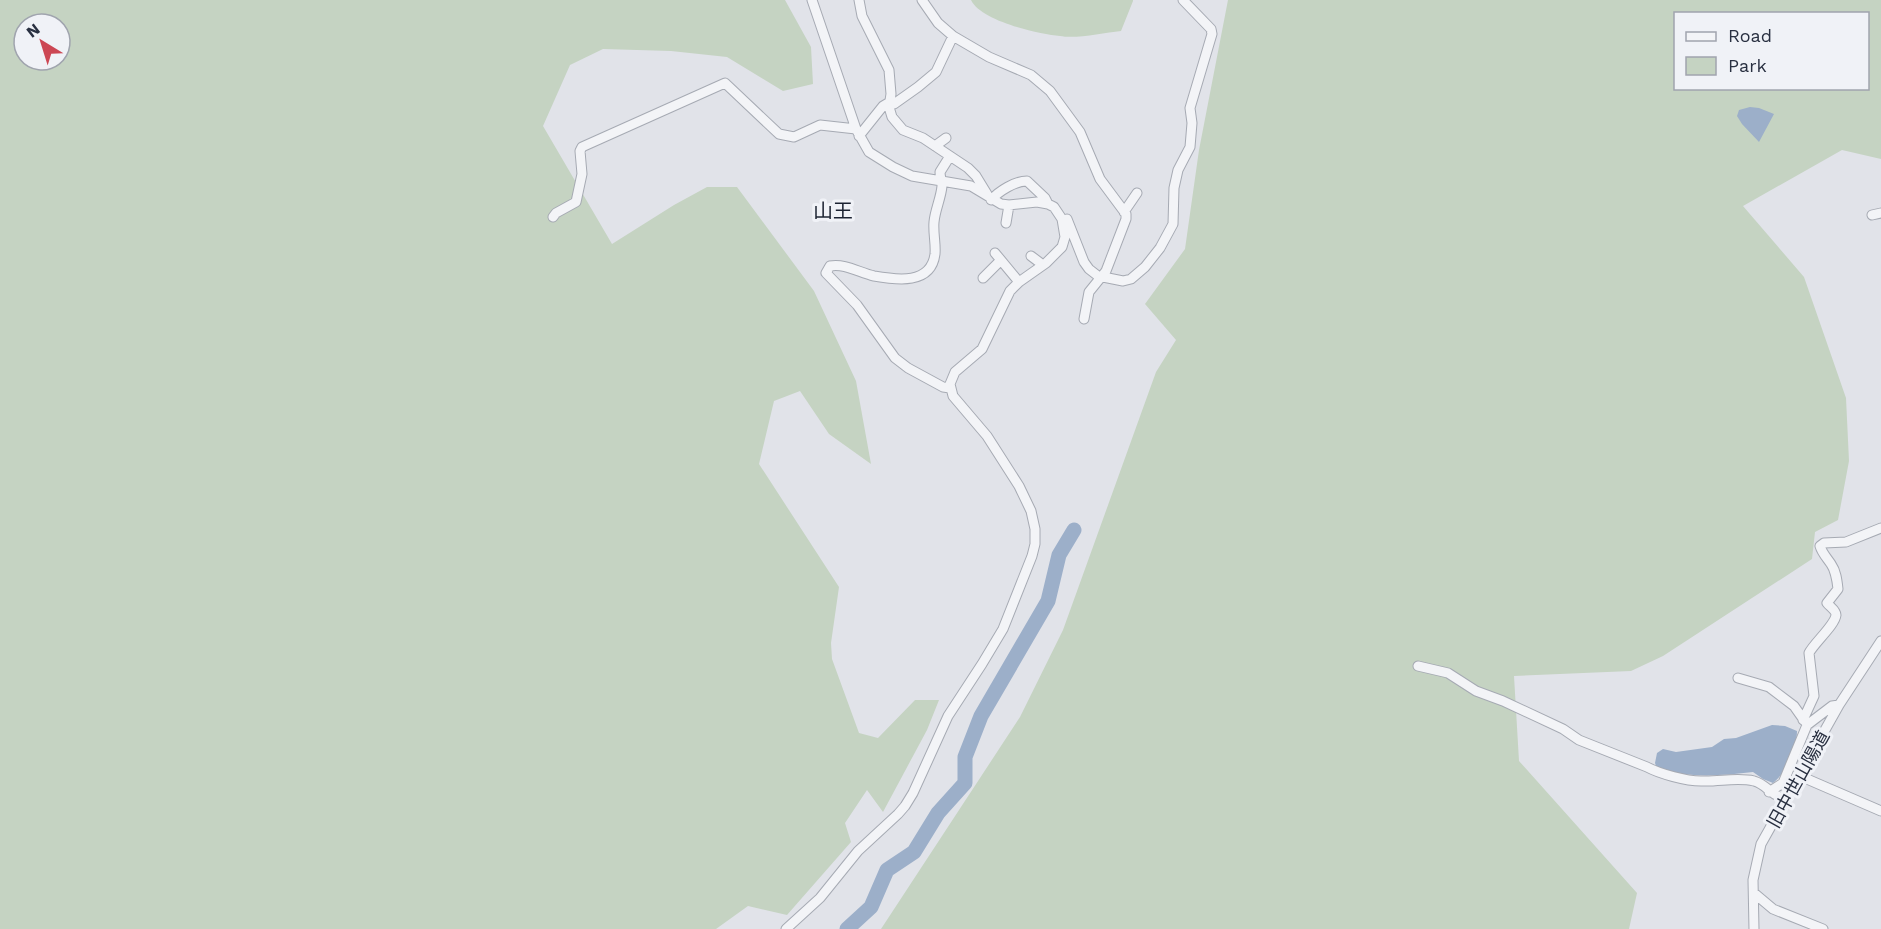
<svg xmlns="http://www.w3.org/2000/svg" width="1881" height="929" font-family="'Work Sans','Noto Sans JP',sans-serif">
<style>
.green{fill:#c5d3c2;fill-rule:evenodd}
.water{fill:#9cafc9}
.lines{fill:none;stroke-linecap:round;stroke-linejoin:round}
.river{stroke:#9cafc9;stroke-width:15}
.minor-casing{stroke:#a6aab3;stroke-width:11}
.minor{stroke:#f3f4f7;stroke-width:9}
.labels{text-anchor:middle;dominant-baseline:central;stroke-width:6;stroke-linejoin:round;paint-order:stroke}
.street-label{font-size:18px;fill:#293041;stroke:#f0f2f7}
.neighbourhood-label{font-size:20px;fill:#1b2231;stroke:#f0f2f7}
</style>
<rect width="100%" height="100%" fill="#e1e3e9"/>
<path class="green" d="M 0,0 L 785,0 L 811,47 L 813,84 L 783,91 L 727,57 L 671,51 L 603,49 L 570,65 L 543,126 L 612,244 L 674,205 L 707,187 L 737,187 L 814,291 L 856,381 L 871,464 L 829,434 L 800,391 L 774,401 L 759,464 L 839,587 L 831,643 L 832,659 L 859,733 L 878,738 L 915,700 L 939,700 L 927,730 L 883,812 L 867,790 L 845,823 L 851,842 L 787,915 L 748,906 L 716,929 L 0,929 ZM 24,24 L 60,24 L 60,60 L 24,60 Z
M 971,0 L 1133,0 L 1133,1 L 1121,31 C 1103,33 1076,39 1060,36 C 1038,34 981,21 971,0 Z
M 1228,0 L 1881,0 L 1881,159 L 1842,150 L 1743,206 L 1804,277 L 1846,398 L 1849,461 L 1838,520 L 1815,532 L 1812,559 L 1663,656 L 1631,671 L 1514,676 L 1519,761 L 1637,893 L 1629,929 L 881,929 L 1020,717 L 1063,630 L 1156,372 L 1176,340 L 1145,304 L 1185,249 L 1199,150 ZM 1676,14 L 1868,14 L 1868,88 L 1676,88 Z"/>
<path class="water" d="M 1750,107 L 1759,108 L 1774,114 L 1759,142 L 1742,124 L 1737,116 L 1739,110 Z
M 1772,725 L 1785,726 L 1797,731 C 1797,748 1786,773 1773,783 L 1763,779 L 1753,772 C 1720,776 1689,778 1657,769 L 1655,763 L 1657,753 L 1663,749 L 1676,752 L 1712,747 L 1724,739 L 1736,738 Z"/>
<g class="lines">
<path class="river" d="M 847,929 L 871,907 L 887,870 L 914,852 L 938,813 L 965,783 L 965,757 L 981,716 L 1048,601 L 1059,555 L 1074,530"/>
<defs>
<path id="minor" d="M 859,0 L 862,16 L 889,70 L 891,94 L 889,107 L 892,117 L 903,130 L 923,138 L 968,168 L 976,176 L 987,194
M 922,0 L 938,23 L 953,36 L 989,57 L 1031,75 L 1050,91 L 1080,132 L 1100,179 L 1126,214 L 1126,219 L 1106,271 L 1089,292 L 1084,319
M 859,136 L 883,106 L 888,103 L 894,104 L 918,87 L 936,72 L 953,36
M 935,146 L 946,138
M 991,200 C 999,191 1015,181 1027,181 L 1045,198 L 1048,204
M 1124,212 L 1137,193
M 1872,215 L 1881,213
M 553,217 L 556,213 L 576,202 L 582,174 L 580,151 L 582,147 L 725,83 L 779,134 L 794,137 L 820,125 L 856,129
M 1067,219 L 1084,262 L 1089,269 L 1098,276 L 1123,281 L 1131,279 L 1145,267 L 1160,248 L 1173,224 L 1174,188 L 1178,170 L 1190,147 L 1192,123 L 1190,108 L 1212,34 L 1211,29 L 1183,0
M 1006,223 L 1009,205
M 995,253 L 1019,282
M 1031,256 L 1043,265
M 983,278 L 1000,261
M 950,388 L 943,387 L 908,368 L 895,358 L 857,305 L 826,273 L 830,266 C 845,263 860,273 874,276 C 897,280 931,285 935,254 C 936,244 933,233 934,222 C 935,210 941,198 942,186 C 942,181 940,177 940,172 L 950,156
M 1418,666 L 1448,673 L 1476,691 L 1503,701 L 1563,729 L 1579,740 L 1647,767 C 1660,774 1686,781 1701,781 C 1719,782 1736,777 1754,781 C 1768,785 1769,795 1786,799
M 1738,678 L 1769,687 L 1794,706 L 1806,723
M 1803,720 L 1814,696 L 1809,653 C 1814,643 1835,625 1836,615 C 1836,610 1830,607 1827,603 L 1838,589 C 1837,580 1836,571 1831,564 C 1827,558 1822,553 1820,546 L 1824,543 L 1846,542 L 1881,528
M 1800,776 L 1881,811
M 1769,792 L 1783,783 L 1807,725 L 1832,706 L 1839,705
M 1754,893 L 1773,909 L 1823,929
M 786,929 L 820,898 L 858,851 L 898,814 L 905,806 L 913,793 L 948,716 L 982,664 L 1003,629 L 1032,556 L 1035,544 L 1035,529 L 1031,511 L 1019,486 L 987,436 L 953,396 L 950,384 L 955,372 L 982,349 L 1010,291 L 1019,282 L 1046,263 L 1062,247 L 1065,237 L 1062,219 L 1054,207 L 1048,204 L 1037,202 L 1009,205 L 1001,204 L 971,186 L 912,176 L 893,167 L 869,152 L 856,129 L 812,0
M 1754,929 L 1753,880 L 1761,844 L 1839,705 L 1881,641"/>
</defs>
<use href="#minor" class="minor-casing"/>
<use href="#minor" class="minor"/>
</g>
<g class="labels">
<g class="street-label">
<text transform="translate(1798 779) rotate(-61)">旧中世山陽道</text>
</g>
<g class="neighbourhood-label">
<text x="833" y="211">山王</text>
</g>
</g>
<rect x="1674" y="12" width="195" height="78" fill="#f0f2f7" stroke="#a0a4ae" stroke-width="1.5"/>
<rect x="1686" y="32" width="30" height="9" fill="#f3f4f7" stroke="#a0a4ae" stroke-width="1.5"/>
<text x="1728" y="42" font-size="18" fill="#293041">Road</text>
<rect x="1686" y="57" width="30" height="18" fill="#c5d3c2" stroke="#a0a4ae" stroke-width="1.5"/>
<text x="1728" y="72" font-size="18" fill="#293041">Park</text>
<g transform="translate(42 42) rotate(322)"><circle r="28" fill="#f0f2f7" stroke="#a0a4ae" stroke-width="1.5"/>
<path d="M0-4.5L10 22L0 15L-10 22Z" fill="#cc4754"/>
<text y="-9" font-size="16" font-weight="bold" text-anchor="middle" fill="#293041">N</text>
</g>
</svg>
